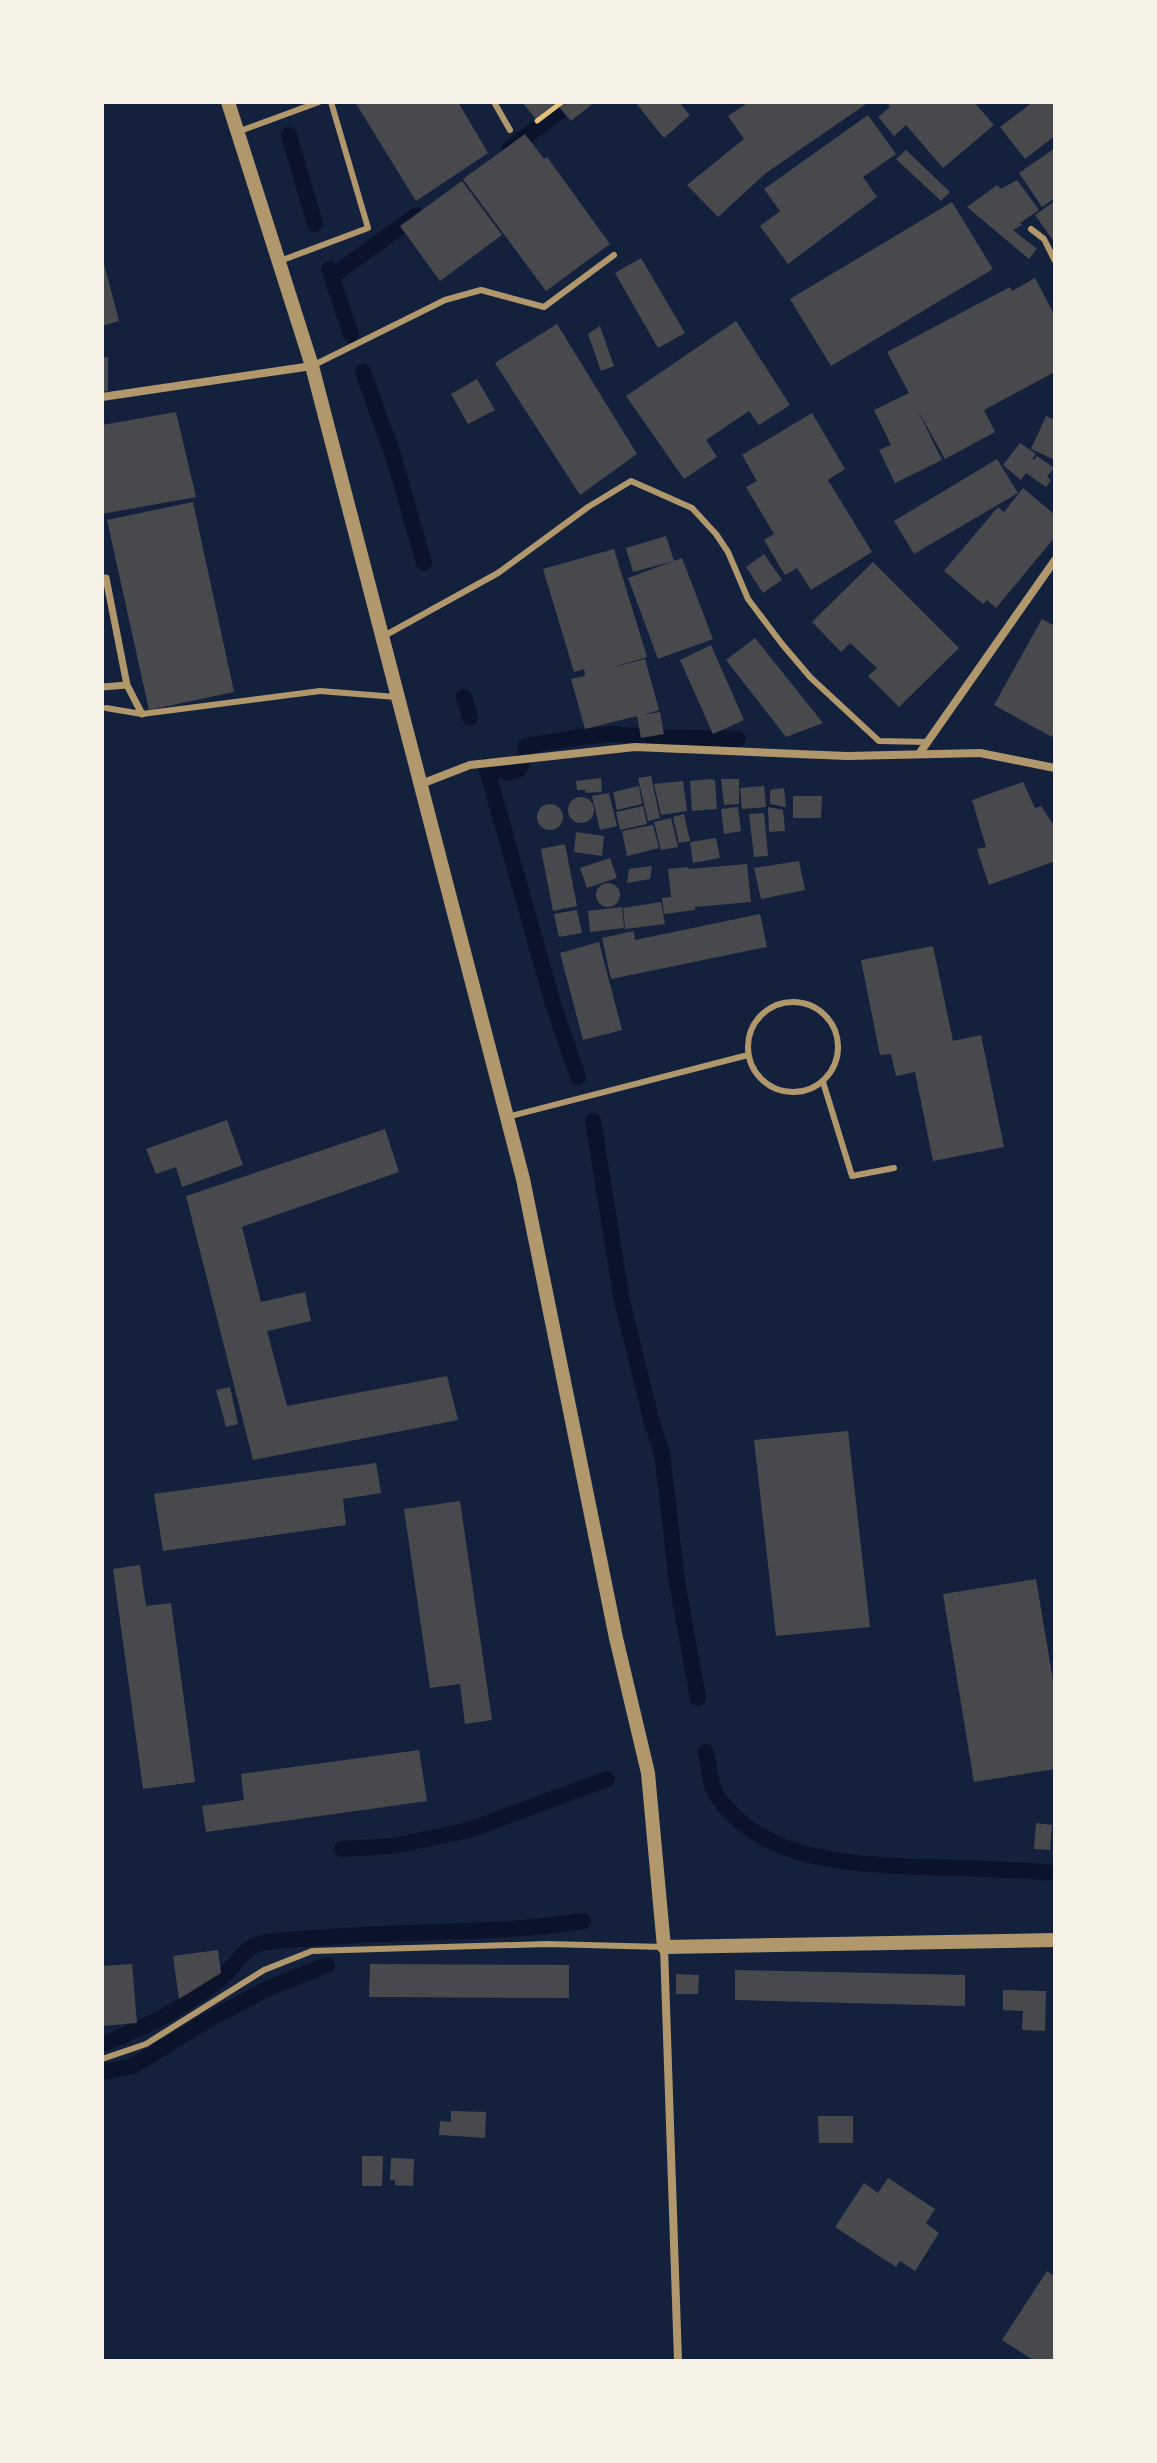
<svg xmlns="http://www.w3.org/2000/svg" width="1157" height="2463" font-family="'PT Serif',serif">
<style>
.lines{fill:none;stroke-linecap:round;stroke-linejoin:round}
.stream{stroke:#0b132b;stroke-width:16}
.building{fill:#48494c}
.path{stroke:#e5c07b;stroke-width:5}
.service{stroke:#b1986c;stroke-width:6}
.pedestrian{stroke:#b1986c;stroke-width:7}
.minor{stroke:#b1986c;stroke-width:8}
.tertiary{stroke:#b1986c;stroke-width:14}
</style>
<rect width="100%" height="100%" fill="#14213d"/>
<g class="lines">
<path class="stream" d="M 289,135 L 315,224
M 510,148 L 560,111
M 329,269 L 351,335
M 332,276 L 417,215
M 363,372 L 394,458 L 424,563
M 464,697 L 470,718
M 486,766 L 553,1004 L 578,1077
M 486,766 L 508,773 L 518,770 L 525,757 L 526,746 L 581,737 L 613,734 L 649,737 L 738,739
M 593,1121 L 622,1301 L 652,1423 L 662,1453 L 677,1582 L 698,1698
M 706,1752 C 709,1766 710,1788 719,1799 C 766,1862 848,1863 920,1867 C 965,1868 1010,1869 1055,1873
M 342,1849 L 393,1846 L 469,1830 L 607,1779
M 102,2044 C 144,2029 184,2007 219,1980 C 232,1970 240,1953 254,1946 C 267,1939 299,1940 314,1938 C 404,1930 494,1935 583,1921
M 102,2072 L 133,2066 L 208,2020 L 269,1988 L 327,1965"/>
</g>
<path class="building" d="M 355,102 L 458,102 L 488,153 L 416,201 Z
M 522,102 L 557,102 L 536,119 Z
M 565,102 L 595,102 L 571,121 L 559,107 Z
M 635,102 L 679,102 L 690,115 L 664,138 Z
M 749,102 L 869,102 L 766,173 L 718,217 L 687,185 L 744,139 L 728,116 Z
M 892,102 L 974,102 L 994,125 L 943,168 L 906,125 L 894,136 L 878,117 L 890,107 L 888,105 Z
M 1033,102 L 1055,102 L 1055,136 L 1025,159 L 1000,127 Z
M 868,115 L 896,154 L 863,177 L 877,197 L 788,264 L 760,226 L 780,211 L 764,189 Z
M 525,134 L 544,159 L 547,157 L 610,244 L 546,291 L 463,179 Z
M 1055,148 L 1055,198 L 1042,207 L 1019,173 Z
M 906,150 L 950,192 L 941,201 L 896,159 Z
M 1017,180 L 1039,210 L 1020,223 L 1022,225 L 1013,230 L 1037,249 L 1029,259 L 967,207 L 997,185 L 1001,189 Z
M 462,181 L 502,235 L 440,281 L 400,226 Z
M 1055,201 L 1055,243 L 1035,215 Z
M 952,202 L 993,269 L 831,366 L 790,299 Z
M 641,258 L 685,333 L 658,348 L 615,273 Z
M 103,260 L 119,321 L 102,326 L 102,261 Z
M 1035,278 L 1055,316 L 1055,372 L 984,410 L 995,432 L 945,459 L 916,407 L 942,460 L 895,483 L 879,450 L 891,445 L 874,410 L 909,393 L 887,352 L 1010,287 L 1012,291 Z
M 736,321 L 790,405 L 759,425 L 749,411 L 706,440 L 717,457 L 684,479 L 626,396 Z
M 557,324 L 637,454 L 580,495 L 495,363 Z
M 600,326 L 614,366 L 601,371 L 588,334 Z
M 108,357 L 108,391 L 102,392 L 102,358 Z
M 477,379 L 495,410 L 468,424 L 451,394 Z
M 176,412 L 196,497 L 102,514 L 102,425 Z
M 812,413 L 845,469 L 828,480 L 872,552 L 811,590 L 797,568 L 785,575 L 764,540 L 774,534 L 746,487 L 757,481 L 742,455 Z
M 1046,416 L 1055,420 L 1055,460 L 1031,449 Z
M 1020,443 L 1036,454 L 1032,459 L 1034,460 L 1037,456 L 1054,468 L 1047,477 L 1051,480 L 1046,487 L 1026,473 L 1021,480 L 1003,465 Z
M 997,459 L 1018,493 L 914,554 L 894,521 Z
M 1023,488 L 1055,515 L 1055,537 L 996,608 L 987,600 L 983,604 L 944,571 L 998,507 L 1004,512 Z
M 193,502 L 234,692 L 149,710 L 107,520 Z
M 666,536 L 674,561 L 633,572 L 626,548 Z
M 614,549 L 647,657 L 610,668 L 645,659 L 659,710 L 643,715 L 660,712 L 664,734 L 641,738 L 637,716 L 585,729 L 571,679 L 585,676 L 584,669 L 574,672 L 543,569 Z
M 764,554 L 782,580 L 763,593 L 746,567 Z
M 682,558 L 713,639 L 658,659 L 628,578 Z
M 873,562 L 959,648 L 899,707 L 868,676 L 877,668 L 850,643 L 841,652 L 812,622 Z
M 1042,619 L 1055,626 L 1055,731 L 1052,737 L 994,705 Z
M 755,638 L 823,723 L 786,737 L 726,660 Z
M 711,645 L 744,720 L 713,734 L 680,660 Z
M 651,776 L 660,818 L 648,821 L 638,778 Z
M 601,778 L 602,792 L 586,793 L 585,790 L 577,790 L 576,781 Z
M 711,779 L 715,780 L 717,809 L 692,811 L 690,781 Z
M 721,779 L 739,779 L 739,804 L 724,805 Z
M 683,781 L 687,811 L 661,815 L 654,784 Z
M 1023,782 L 1035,808 L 1041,806 L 1055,827 L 1055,861 L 989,885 L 977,849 L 986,847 L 972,800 Z
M 639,786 L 642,804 L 617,810 L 613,792 Z
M 764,786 L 766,807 L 742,809 L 740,788 Z
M 784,788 L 786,807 L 770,804 L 770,790 Z
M 609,793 L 617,826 L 600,830 L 592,796 Z
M 793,796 L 822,796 L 821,818 L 793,818 Z
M568 810a13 13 0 1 1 26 0a13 13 0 1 1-26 0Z
M537 817a13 13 0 1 1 26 0a13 13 0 1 1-26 0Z
M 643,806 L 647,824 L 620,830 L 616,812 Z
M 738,807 L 741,831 L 724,834 L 721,809 Z
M 768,807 L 783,810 L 785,831 L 769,832 Z
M 764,813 L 768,856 L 754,857 L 749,814 Z
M 684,814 L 690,841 L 679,843 L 673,817 Z
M 671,818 L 678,847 L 661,850 L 654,822 Z
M 653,825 L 659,848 L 627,856 L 622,831 Z
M 576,832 L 604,836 L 602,856 L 574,852 Z
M 716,838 L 720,858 L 693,863 L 690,842 Z
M 565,844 L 577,906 L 553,911 L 541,849 Z
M 610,858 L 617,878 L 587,888 L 580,868 Z
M 799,861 L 805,890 L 761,899 L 754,868 Z
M 747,864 L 751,902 L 695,907 L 695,910 L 664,914 L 662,898 L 671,897 L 668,869 L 688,867 L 689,869 Z
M 652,866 L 650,879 L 627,883 L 629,869 Z
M596 895a12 12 0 1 1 24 0a12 12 0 1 1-24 0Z
M 661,902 L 665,924 L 625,929 L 623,908 Z
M 622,907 L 624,928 L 590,932 L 588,911 Z
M 577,910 L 582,933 L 559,937 L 554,914 Z
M 760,914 L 767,947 L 611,979 L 602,938 L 634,931 L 635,940 Z
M 599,942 L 622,1030 L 583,1040 L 560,953 Z
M 933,946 L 953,1041 L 981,1035 L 1004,1147 L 933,1161 L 915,1072 L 896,1076 L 891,1054 L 880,1055 L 861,960 Z
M 227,1120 L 243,1165 L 182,1187 L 176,1167 L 156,1174 L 146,1149 Z
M 385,1129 L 399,1172 L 242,1227 L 261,1302 L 305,1292 L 311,1321 L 267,1331 L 287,1406 L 447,1376 L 458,1420 L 253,1460 L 186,1196 Z
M 230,1387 L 238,1424 L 226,1427 L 216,1390 Z
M 848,1431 L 870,1627 L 776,1636 L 754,1440 Z
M 376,1463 L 381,1493 L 343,1499 L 346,1525 L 163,1551 L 154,1494 Z
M 460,1501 L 492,1720 L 465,1724 L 460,1684 L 430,1688 L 404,1509 Z
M 140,1565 L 146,1606 L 171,1603 L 195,1782 L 143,1789 L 113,1569 Z
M 1036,1579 L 1055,1692 L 1055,1769 L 974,1782 L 943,1594 Z
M 419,1750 L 427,1801 L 206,1832 L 202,1806 L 244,1800 L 241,1774 Z
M 1036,1823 L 1052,1825 L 1050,1850 L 1034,1849 Z
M 218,1950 L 221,1973 L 179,1999 L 173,1956 Z
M 132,1964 L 137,2023 L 102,2026 L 102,1966 Z
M 370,1964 L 569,1965 L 569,1998 L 369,1997 Z
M 735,1970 L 965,1975 L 965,2006 L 735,2000 Z
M 676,1974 L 699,1975 L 698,1994 L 676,1994 Z
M 1003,1990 L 1046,1991 L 1045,2031 L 1022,2030 L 1023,2011 L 1003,2010 Z
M 451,2111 L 486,2112 L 485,2138 L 439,2135 L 440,2121 L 451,2122 Z
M 818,2116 L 853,2116 L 853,2143 L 819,2143 Z
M 362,2156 L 383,2156 L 382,2186 L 362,2186 Z
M 391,2158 L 414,2159 L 413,2186 L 395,2185 L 395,2180 L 390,2180 Z
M 888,2178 L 935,2209 L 926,2223 L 939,2233 L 915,2271 L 900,2261 L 896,2267 L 835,2227 L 864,2183 L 878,2193 Z
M 1047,2271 L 1055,2277 L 1055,2361 L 1035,2361 L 1002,2340 Z"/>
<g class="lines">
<path class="path" d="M 537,121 L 562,102"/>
<path class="service" d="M 494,102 L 510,130
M 240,131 L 319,102
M 1031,229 L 1044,239 L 1055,261
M 280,261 L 368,228 L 331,102
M 314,365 L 445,300 L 481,290 L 544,307 L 614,255
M 384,636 L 498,573 L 588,507 L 631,481 L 692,508 L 716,534 L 728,552 L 748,599 L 782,644 L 810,677 L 879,741 L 928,742
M 106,708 L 142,714 L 320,691 L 396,697
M748 1047a45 45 0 1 1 90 0a45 45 0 1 1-90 0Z
M 823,1082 L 852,1176 L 894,1168
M 507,1117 L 748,1055
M 102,2059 L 146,2044 L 264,1970 L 312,1951 L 547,1944 L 664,1947"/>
<path class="pedestrian" d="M 106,578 L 127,685 L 142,714
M 102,687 L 127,685"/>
<path class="minor" d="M 102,397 L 312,366
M 919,754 L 1055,560
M 421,784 L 470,765 L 635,747 L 847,756 L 980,753 L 1055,768
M 664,1947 L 678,2361"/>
<path class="tertiary" d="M 228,102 L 312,366 L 523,1179 L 616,1638 L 648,1773 L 664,1947 L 1055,1940"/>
</g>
<rect width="1157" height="2463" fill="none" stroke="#f6f1e7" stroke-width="208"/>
</svg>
